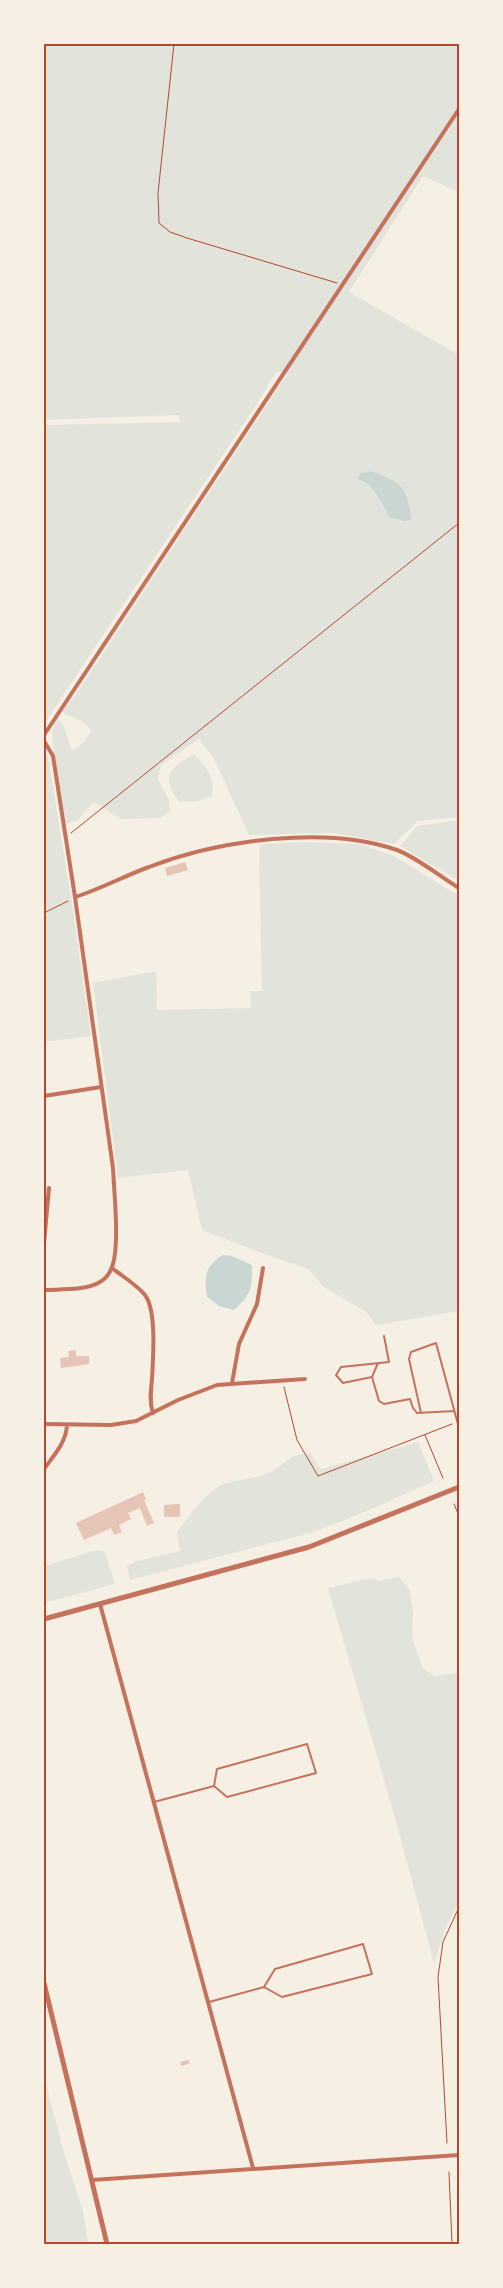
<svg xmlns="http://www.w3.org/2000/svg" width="503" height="2288" font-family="'Fira Sans Condensed',sans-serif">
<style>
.green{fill:#e2e4dc}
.water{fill:#c9d6d2}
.building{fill:#e6c5b7}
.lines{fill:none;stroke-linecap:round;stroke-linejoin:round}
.path{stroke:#b5482f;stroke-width:1}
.service{stroke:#c5725c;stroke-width:2}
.minor{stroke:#c5725c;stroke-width:4}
.tertiary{stroke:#c5725c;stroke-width:5}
.neatline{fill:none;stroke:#b5482f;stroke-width:2}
</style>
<rect width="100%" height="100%" fill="#f6efe4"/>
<path class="green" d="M 44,44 L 459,44 L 459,192 L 423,176 L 349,292 L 459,355 L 459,817 L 418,821 L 394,844 L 332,833 L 249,835 L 214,759 L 199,739 L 161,765 L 158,780 L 169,800 L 170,812 L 159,818 L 121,819 L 94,802 L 78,820 L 66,824 L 54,755 L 52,729 L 58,719 L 63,724 L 72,751 L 84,742 L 91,731 C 83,719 74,719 61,712 L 73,699 L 288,373 L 276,372 L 260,399 L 44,724 L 44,425 L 180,422 L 179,415 L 44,420 Z
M 44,753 L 48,756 L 72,904 L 91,1036 L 44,1042 Z
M 194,754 C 206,766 217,780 211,797 L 194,802 L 179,801 C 159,776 170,768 194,754 Z
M 459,820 L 459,881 L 400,846 L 417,826 Z
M 304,842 L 359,844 L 394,856 L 459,896 L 459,1311 L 376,1325 L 366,1312 L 324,1287 L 308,1269 L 267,1255 L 202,1230 L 188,1170 L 118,1178 L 93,983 L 156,971 L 157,1010 L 251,1008 L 250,991 L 262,991 L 259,847 L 264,844 Z
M 418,1442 L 434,1481 L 355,1516 L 310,1533 L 130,1580 L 127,1566 L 137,1561 L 180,1551 L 177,1532 C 188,1518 206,1492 222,1485 C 239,1478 257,1480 274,1470 C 292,1460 286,1454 311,1454 L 321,1469 Z
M 97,1550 L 105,1552 L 115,1584 L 44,1603 L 44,1566 Z
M 399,1577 L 410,1590 L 413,1614 L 412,1639 L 423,1668 L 434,1676 L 459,1673 L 459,1902 L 446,1927 L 434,1964 L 398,1828 L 328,1588 L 370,1578 L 380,1581 Z
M 44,2076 L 63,2149 L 83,2211 L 88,2244 L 44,2244 Z"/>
<path class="water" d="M 371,471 C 403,484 407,485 411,520 L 405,521 L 389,517 C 381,502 375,484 357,479 L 361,473 Z
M 223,1255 L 232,1256 L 252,1265 C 252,1288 252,1294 234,1310 L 219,1306 L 207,1297 C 204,1276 205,1266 223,1255 Z"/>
<path class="building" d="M 185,862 L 188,870 L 167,876 L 165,868 Z
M 76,1350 L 76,1356 L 89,1356 L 89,1364 L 61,1368 L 60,1358 L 69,1357 L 68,1351 Z
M 143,1492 L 146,1499 L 144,1500 L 154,1523 L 147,1526 L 140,1508 L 128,1513 L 131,1519 L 119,1525 L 122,1532 L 114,1535 L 111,1528 L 84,1540 L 76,1523 Z
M 176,1504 L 180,1504 L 180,1517 L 164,1517 L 164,1505 Z
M 189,2060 L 189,2064 L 181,2066 L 180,2062 Z"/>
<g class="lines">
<path class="path" d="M 174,44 L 158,193 L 159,223 L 170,232 L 187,238 L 337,283
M 71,833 L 459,523
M 44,913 L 68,901
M 284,1387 L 297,1440 L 318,1476 L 452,1424
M 425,1435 L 443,1478
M 454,1504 L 459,1516
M 447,2143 L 438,1977 L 443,1942 L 459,1907
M 449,2172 L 452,2244"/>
<path class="service" d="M 384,1336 L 389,1362 L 341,1367 L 336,1375 L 343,1383 L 372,1377 L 379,1401 L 384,1404 L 410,1399 L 413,1408 L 417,1413 L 454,1411
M 372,1377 L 378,1363
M 421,1413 L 409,1359 L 411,1352 L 436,1343 L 459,1428
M 154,1802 L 214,1786 L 227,1797 L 316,1773 L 307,1744 L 217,1769 L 214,1786
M 209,2002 L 264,1987 L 275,1969 L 363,1944 L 372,1974 L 282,1997 L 264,1987"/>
<path class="minor" d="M 44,735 L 459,109
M 44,741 L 53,756 L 75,897 L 113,1168 C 114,1192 120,1246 112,1267 C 110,1273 105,1279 100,1282 C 85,1291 61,1289 44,1290
M 75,897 C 101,889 124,876 149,867 C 219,840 326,825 397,850 C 416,857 441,877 459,888
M 44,1096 L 101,1087
M 44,1243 L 49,1188
M 112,1268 C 122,1276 137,1285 145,1295 C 157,1311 153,1358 152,1379 C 151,1390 149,1402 153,1413
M 232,1383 L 239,1344 L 257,1304 L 263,1268
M 44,1424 L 111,1425 L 136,1421 L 178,1400 L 217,1385 L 305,1379
M 44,1469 C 54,1455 66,1443 67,1425
M 100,1604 L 253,2168
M 92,2180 L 459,2155"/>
<path class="tertiary" d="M 44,1619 L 309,1547 L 459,1487
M 44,1983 L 107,2244"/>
</g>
<rect width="503" height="2288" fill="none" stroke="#f6efe4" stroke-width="90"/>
<rect x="45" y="45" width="413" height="2198" class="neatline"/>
</svg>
